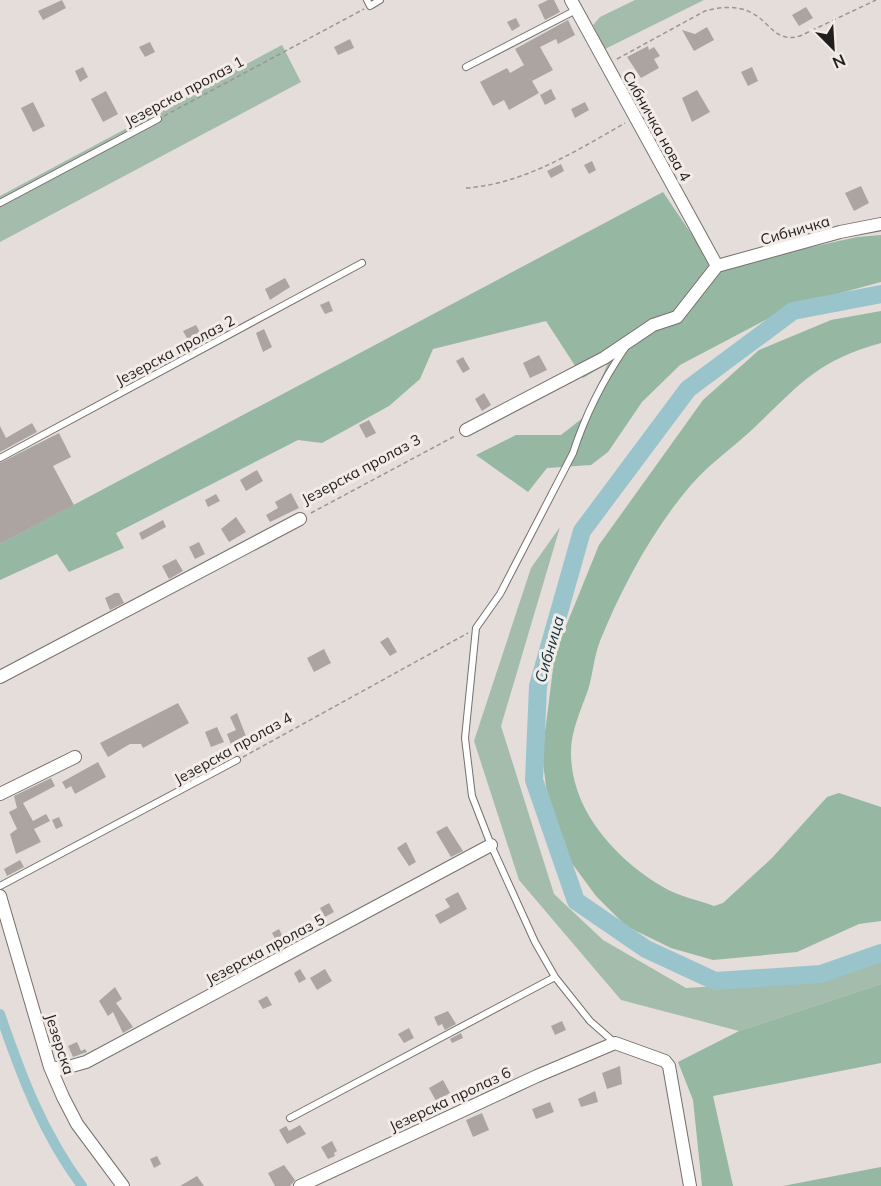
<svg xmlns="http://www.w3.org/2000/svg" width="881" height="1186" font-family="Mulish,sans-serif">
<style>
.green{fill:#a3bcac}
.forest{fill:#96b7a2}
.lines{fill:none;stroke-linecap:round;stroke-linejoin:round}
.canal{stroke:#99c4cb;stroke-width:10}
.river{stroke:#99c4cb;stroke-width:18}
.building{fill:#aba4a1}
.service-casing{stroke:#76706d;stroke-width:8}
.minor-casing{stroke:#76706d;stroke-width:14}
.path{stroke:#9b9593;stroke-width:1.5;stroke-dasharray:4.5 3;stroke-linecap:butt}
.service{stroke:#fff;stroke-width:6}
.minor{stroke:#fff;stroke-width:12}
.labels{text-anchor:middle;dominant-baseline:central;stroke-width:6;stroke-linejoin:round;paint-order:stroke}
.street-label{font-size:15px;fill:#211e1d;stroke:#f2ebe7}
.water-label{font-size:16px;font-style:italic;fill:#0d373d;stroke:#f2ebe7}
</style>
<rect width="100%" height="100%" fill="#e4ddda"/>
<path class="green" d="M 635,0 L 704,0 L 605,49 L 593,25 L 600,17 Z
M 282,45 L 301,82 L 0,242 L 0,196 Z
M 560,527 L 501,726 L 554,894 L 603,940 L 686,988 L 802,981 L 860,954 L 881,949 L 881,984 L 739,1031 L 621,1000 L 519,880 L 474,741 L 531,568 Z"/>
<path class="forest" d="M 663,192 L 709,260 L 726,266 L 857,237 L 881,235 L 881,282 L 792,306 L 680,365 L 642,402 L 608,452 L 591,465 L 547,468 L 528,492 L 476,455 L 516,435 L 561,435 L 584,417 L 608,363 L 583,378 L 546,321 L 433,349 L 420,379 L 389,406 L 322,443 L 298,440 L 116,533 L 124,548 L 69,572 L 57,554 L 0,580 L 0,544 Z
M 881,311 L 881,343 C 817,361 801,383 755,427 C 735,446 710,463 691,485 C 653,529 622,587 600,641 C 594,656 593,674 588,690 C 581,710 570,733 571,755 C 572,812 617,860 663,887 C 678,896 698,900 714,906 L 723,903 L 772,858 L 827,797 L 839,793 L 881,807 L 881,921 L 859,924 L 797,952 L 713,960 L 671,948 L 626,926 L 596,896 L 571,862 L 547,793 L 542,756 L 555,653 L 599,545 L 703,400 L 759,350 L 831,320 Z
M 881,984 L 881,1063 L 713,1096 L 733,1186 L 702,1186 L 693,1100 L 678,1062 L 739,1031 Z
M 881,1167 L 881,1186 L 783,1186 Z"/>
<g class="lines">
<path class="canal" d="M 0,1014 C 21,1075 43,1134 82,1186"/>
<path class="river" d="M 881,294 L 793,311 L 688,389 L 582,531 L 538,686 L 534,780 L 576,901 L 646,949 L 715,981 L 821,974 L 881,953"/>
</g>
<path class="building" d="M 62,0 L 66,8 L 43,20 L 38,11 Z
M 548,0 L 554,0 L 560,12 L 545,20 L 538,5 Z
M 806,7 L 813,18 L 799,26 L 792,15 Z
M 516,18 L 520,26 L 512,31 L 507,22 Z
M 568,20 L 575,35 L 558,44 L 556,39 L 540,47 L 553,70 L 532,81 L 539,93 L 509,110 L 504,100 L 493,106 L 480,82 L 507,68 L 510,73 L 524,65 L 515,49 Z
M 707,27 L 714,40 L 694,51 L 682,30 L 695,34 Z
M 350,39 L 354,48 L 338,55 L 334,47 Z
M 150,42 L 155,52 L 145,57 L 139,47 Z
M 648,46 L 649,50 L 654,47 L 660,56 L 654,59 L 659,68 L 641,78 L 627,57 Z
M 83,67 L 88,77 L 80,82 L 75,71 Z
M 752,67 L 758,81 L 748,86 L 741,72 Z
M 551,89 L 556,99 L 545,105 L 540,95 Z
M 697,90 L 710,112 L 692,122 L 682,98 Z
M 106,91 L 118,114 L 103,122 L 91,99 Z
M 33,102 L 45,126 L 33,132 L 21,108 Z
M 585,102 L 589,110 L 575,118 L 571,109 Z
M 592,161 L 596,170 L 589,174 L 584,165 Z
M 561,164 L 564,171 L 551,178 L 547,171 Z
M 861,186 L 869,203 L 854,211 L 845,193 Z
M 285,278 L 290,287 L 270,300 L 265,289 Z
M 329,301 L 333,311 L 325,314 L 320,305 Z
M 196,325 L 202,336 L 189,342 L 183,331 Z
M 264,329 L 272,347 L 263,352 L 256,333 Z
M 539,355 L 547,370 L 530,378 L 523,363 Z
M 463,357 L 470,369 L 463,373 L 456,361 Z
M 484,393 L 491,405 L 482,411 L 475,399 Z
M 369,420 L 376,433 L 366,438 L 359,425 Z
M 32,423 L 37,432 L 0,452 L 0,426 L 6,438 Z
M 59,433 L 71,457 L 53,466 L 74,505 L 0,544 L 0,463 Z
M 257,470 L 263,481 L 246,491 L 240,480 Z
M 291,493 L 299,508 L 270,522 L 266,515 L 278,508 L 275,502 Z
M 216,494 L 220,501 L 208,507 L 205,500 Z
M 236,517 L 246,532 L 229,542 L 221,529 Z
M 163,520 L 166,527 L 142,540 L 139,533 Z
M 199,542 L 205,554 L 195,559 L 189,547 Z
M 176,559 L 183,571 L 169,579 L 162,566 Z
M 115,593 L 119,593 L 124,603 L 110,610 L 105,598 Z
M 388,637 L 397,652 L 390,656 L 380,642 Z
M 324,649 L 331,663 L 314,672 L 307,658 Z
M 178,703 L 189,723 L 143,748 L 141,744 L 130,744 L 108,757 L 100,743 Z
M 237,713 L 249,744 L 243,747 L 241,743 L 232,747 L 227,734 L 236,730 L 230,717 Z
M 217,727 L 224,742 L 211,747 L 205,732 Z
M 98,762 L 106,777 L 75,794 L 71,786 L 66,789 L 62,782 Z
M 51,778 L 55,786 L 23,803 L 33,821 L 46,814 L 50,821 L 34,829 L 41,842 L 16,854 L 10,834 L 17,829 L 9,812 L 17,808 L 14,796 Z
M 59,817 L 63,826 L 56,829 L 52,820 Z
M 447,826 L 463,851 L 451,857 L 436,832 Z
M 406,842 L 416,862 L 409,866 L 397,848 Z
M 20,860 L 24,867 L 7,876 L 4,869 Z
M 458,892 L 467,909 L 440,924 L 435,915 L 450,907 L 445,899 Z
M 329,903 L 334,912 L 325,917 L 320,908 Z
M 279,929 L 287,945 L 280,948 L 272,933 Z
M 300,969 L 306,979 L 299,983 L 294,973 Z
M 325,969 L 332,981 L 317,990 L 310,978 Z
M 115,987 L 122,999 L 116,1003 L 133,1027 L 123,1033 L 113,1012 L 108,1016 L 99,1001 Z
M 267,996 L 272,1005 L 263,1009 L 258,1001 Z
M 448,1011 L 456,1024 L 445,1030 L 442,1024 L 438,1026 L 434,1017 Z
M 562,1021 L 566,1030 L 555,1035 L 551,1026 Z
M 409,1028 L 414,1038 L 404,1043 L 398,1034 Z
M 461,1033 L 463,1038 L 452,1043 L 450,1039 Z
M 77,1042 L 81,1051 L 85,1049 L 87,1052 L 73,1057 L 68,1046 Z
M 620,1066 L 622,1084 L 607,1089 L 602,1073 Z
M 443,1080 L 450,1093 L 436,1101 L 429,1088 Z
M 595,1091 L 598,1102 L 581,1107 L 578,1099 Z
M 550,1102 L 554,1112 L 536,1119 L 532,1109 Z
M 482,1113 L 489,1130 L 473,1137 L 466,1120 Z
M 300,1125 L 306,1134 L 287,1144 L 279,1130 L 286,1126 L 289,1131 Z
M 332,1141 L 337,1151 L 334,1153 L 335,1156 L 328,1159 L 321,1147 Z
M 157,1156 L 161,1164 L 154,1168 L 150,1159 Z
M 284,1165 L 295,1180 L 290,1186 L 275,1186 L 268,1173 Z
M 197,1176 L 204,1186 L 180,1186 Z"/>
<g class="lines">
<defs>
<path id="service" d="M 367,0 L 370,6 L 380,0
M 466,67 L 576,10
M 0,203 L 158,119
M 0,458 L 362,263
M 0,886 L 237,760
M 615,1043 L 590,1021 L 555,977 L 535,942 L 491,845 L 472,796 L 465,738 L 476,628 L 500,594 L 573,453 C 585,416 603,380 625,348
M 290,1118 L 555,977"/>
<path id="minor" d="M 571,0 L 717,266
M 717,266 L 840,232 L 881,224
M 466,430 L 604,358 L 653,325 L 677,317 L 717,266
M 0,677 L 300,519
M 0,794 L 75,757
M 0,896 L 50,1067 L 63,1097 L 77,1124 L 123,1186
M 50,1067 L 61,1069 L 86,1062 L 491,845
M 300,1186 L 537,1076 L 615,1043 L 665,1061 L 669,1066 L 690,1186"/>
</defs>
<use href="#service" class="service-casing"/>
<use href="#minor" class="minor-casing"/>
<path class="path" d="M 617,59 L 705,11 C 719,7 738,5 752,13 C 771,23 775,43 800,36 L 876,0
M 164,116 L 364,9
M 466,188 C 524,184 576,151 625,123
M 311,513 L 455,436
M 243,757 L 468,633"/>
<use href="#service" class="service"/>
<use href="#minor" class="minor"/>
</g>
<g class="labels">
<g class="street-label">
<text transform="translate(184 91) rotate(-28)">Језерска пролаз 1</text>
<text transform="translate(657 126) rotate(61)">Сибничка нова 4</text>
<text transform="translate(795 230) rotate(-16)">Сибничка</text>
<text transform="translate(175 350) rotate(-28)">Језерска пролаз 2</text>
<text transform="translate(361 469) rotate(-28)">Језерска пролаз 3</text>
<text transform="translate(233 748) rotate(-29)">Језерска пролаз 4</text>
<text transform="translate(265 949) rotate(-28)">Језерска пролаз 5</text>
<text transform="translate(60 1044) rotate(72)">Језерска</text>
<text transform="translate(450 1099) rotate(-25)">Језерска пролаз 6</text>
</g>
<g class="water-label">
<text transform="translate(549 649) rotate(-74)">Сибница</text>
</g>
</g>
<g transform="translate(833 48) rotate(156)" stroke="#f2ebe7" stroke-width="4.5" paint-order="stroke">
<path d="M0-4.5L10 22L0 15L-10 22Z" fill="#211e1d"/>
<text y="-9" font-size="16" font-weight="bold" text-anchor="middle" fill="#211e1d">N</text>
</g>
</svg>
